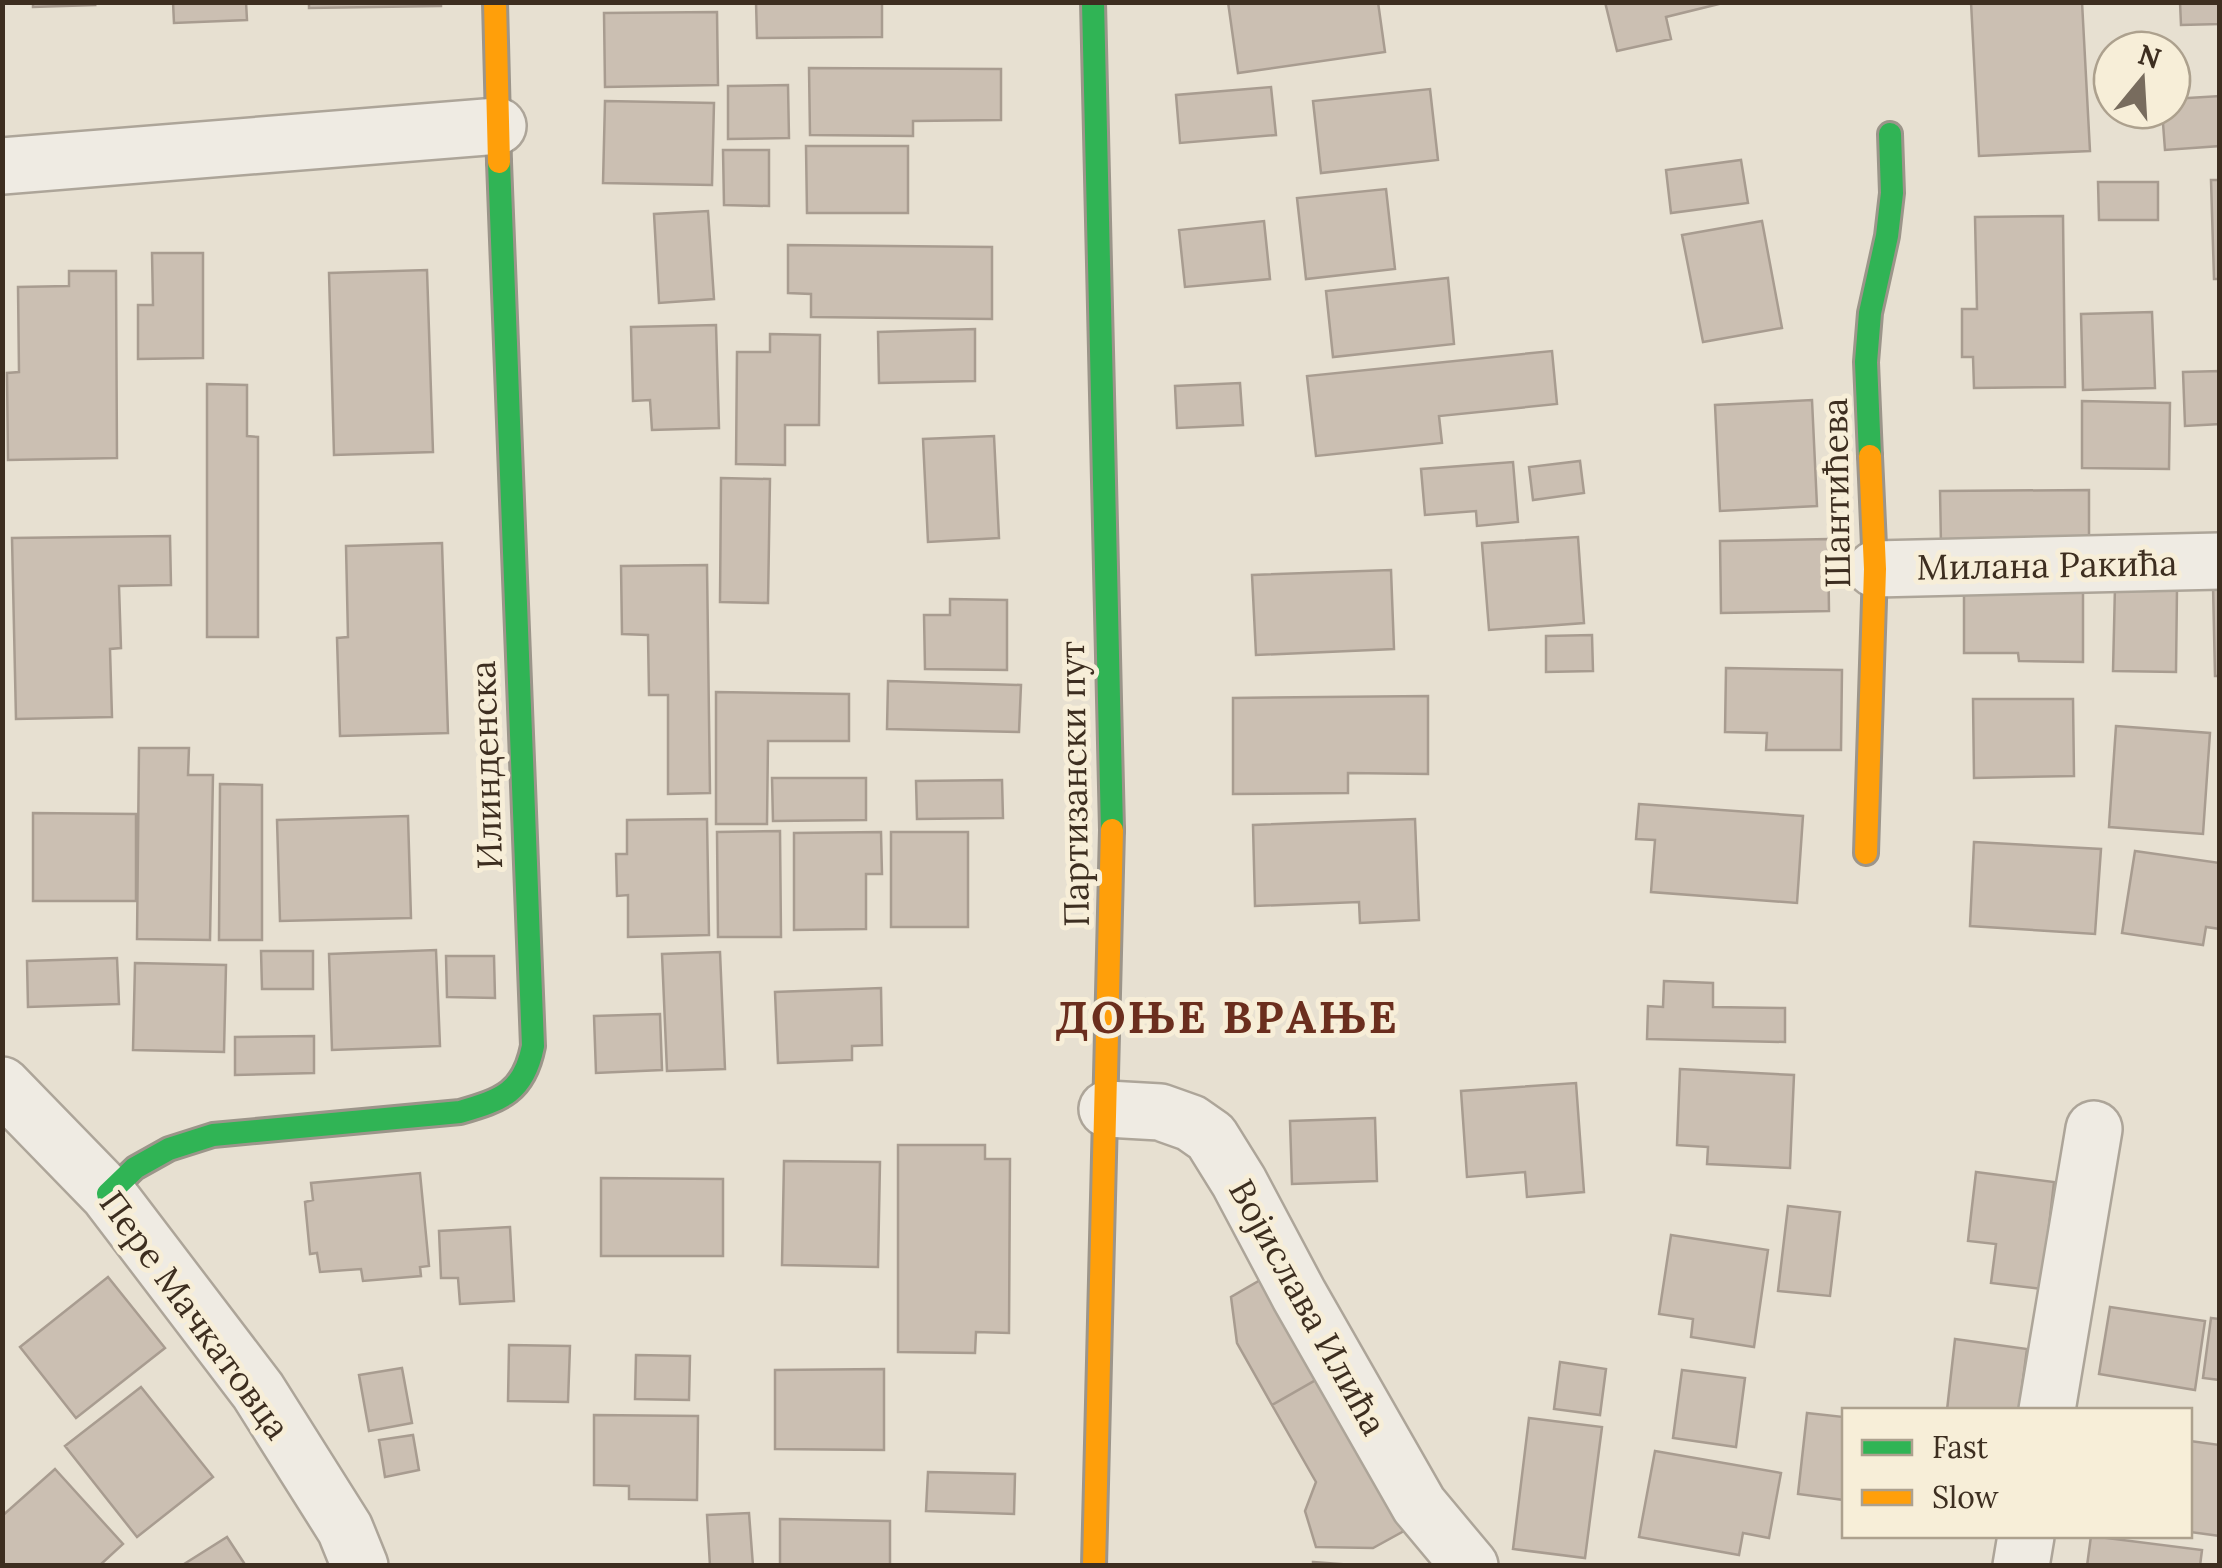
<svg xmlns="http://www.w3.org/2000/svg" width="2222" height="1568" font-family="Lora,serif">
<style>
.building{fill:#cbbfb2;stroke:#a89c90;stroke-width:2.5}
.lines{fill:none;stroke-linecap:round;stroke-linejoin:round}
.street-casing{stroke:#ada599;stroke-width:60}
.fast-casing{stroke:#9c958a;stroke-width:28}
.slow-casing{stroke:#9c958a;stroke-width:28}
.street{stroke:#efebe3;stroke-width:55}
.fast{stroke:#30b455;stroke-width:22}
.slow{stroke:#ff9f0a;stroke-width:22}
.labels{text-anchor:middle;dominant-baseline:central;stroke-width:10;stroke-linejoin:round;paint-order:stroke}
.street-label{font-size:35px;fill:#3d2e20;stroke:#f7eed8}
.district-label{font-size:45px;font-weight:bold;letter-spacing:2.5px;fill:#6b2e1e;stroke:#f7eed8}
</style>
<rect width="100%" height="100%" fill="#e7e0d1"/>
<path class="building" d="M 33,2 L 94,2 L 95,5 L 33,7 Z
M 173,2 L 246,2 L 247,20 L 174,23 Z
M 309,2 L 441,2 L 441,6 L 309,8 Z
M 756,2 L 882,2 L 882,37 L 757,38 Z
M 1228,2 L 1378,2 L 1385,52 L 1238,73 Z
M 1605,2 L 1727,2 L 1666,17 L 1671,39 L 1617,51 Z
M 1971,2 L 2082,2 L 2090,151 L 1979,156 Z
M 2180,2 L 2220,2 L 2220,24 L 2181,25 Z
M 717,12 L 718,85 L 605,87 L 604,13 Z
M 809,68 L 1001,69 L 1001,120 L 913,121 L 913,136 L 810,135 Z
M 788,85 L 789,138 L 728,139 L 728,86 Z
M 1271,87 L 1276,135 L 1180,143 L 1176,95 Z
M 1430,89 L 1438,160 L 1321,173 L 1313,101 Z
M 2220,96 L 2220,146 L 2165,150 L 2162,110 L 2172,110 L 2172,99 Z
M 605,101 L 714,103 L 712,185 L 603,183 Z
M 806,146 L 908,146 L 908,213 L 807,213 Z
M 723,150 L 769,150 L 769,206 L 724,205 Z
M 1741,160 L 1748,203 L 1671,213 L 1666,170 Z
M 2211,180 L 2220,180 L 2220,279 L 2214,279 Z
M 2098,182 L 2158,182 L 2158,220 L 2099,220 Z
M 1386,189 L 1395,269 L 1306,279 L 1297,198 Z
M 708,211 L 714,299 L 659,303 L 654,214 Z
M 2063,216 L 2065,387 L 1974,388 L 1973,357 L 1962,357 L 1962,309 L 1977,309 L 1975,217 Z
M 1264,221 L 1270,279 L 1185,287 L 1179,230 Z
M 1762,221 L 1782,328 L 1703,342 L 1682,235 Z
M 788,245 L 992,247 L 992,319 L 811,317 L 811,294 L 788,293 Z
M 152,253 L 203,253 L 203,358 L 138,359 L 138,305 L 153,305 Z
M 427,270 L 433,452 L 334,455 L 329,273 Z
M 69,271 L 116,271 L 117,458 L 8,460 L 7,373 L 19,372 L 18,287 L 69,286 Z
M 1448,278 L 1454,344 L 1333,357 L 1326,291 Z
M 2152,312 L 2155,388 L 2083,390 L 2081,314 Z
M 716,325 L 719,428 L 652,430 L 650,400 L 633,401 L 631,327 Z
M 975,329 L 975,381 L 879,383 L 878,332 Z
M 770,334 L 820,335 L 819,425 L 785,425 L 785,465 L 736,464 L 737,352 L 770,352 Z
M 1552,351 L 1557,404 L 1439,416 L 1442,443 L 1316,456 L 1307,376 Z
M 2220,371 L 2220,424 L 2185,426 L 2183,372 Z
M 1240,383 L 1243,425 L 1177,428 L 1175,386 Z
M 207,384 L 247,385 L 247,436 L 258,437 L 258,637 L 207,637 Z
M 1812,400 L 1817,506 L 1720,511 L 1715,405 Z
M 2082,401 L 2170,403 L 2169,469 L 2082,468 Z
M 994,436 L 999,538 L 928,542 L 923,439 Z
M 1580,461 L 1584,493 L 1533,500 L 1529,467 Z
M 1513,462 L 1518,522 L 1477,526 L 1476,511 L 1425,515 L 1421,469 Z
M 721,478 L 770,479 L 768,603 L 720,602 Z
M 2089,490 L 2089,544 L 1941,545 L 1940,491 Z
M 170,536 L 171,585 L 119,586 L 121,648 L 110,649 L 112,717 L 16,719 L 12,538 Z
M 1578,537 L 1584,623 L 1489,630 L 1482,543 Z
M 1828,539 L 1829,611 L 1721,613 L 1720,541 Z
M 442,543 L 448,733 L 340,736 L 337,638 L 348,637 L 346,546 Z
M 707,565 L 710,793 L 668,794 L 668,695 L 649,695 L 648,635 L 622,634 L 621,566 Z
M 1391,570 L 1394,649 L 1256,655 L 1252,575 Z
M 1964,581 L 2083,581 L 2083,662 L 2019,661 L 2018,653 L 1964,653 Z
M 2213,585 L 2220,585 L 2220,676 L 2215,676 Z
M 2115,586 L 2177,588 L 2176,672 L 2113,671 Z
M 950,599 L 1007,600 L 1007,670 L 925,669 L 924,615 L 950,615 Z
M 1592,635 L 1593,671 L 1546,672 L 1546,636 Z
M 1726,668 L 1842,670 L 1841,750 L 1766,750 L 1767,733 L 1725,732 Z
M 888,681 L 1021,685 L 1019,732 L 887,729 Z
M 716,692 L 849,694 L 849,741 L 768,741 L 767,824 L 716,824 Z
M 1428,696 L 1428,774 L 1348,773 L 1348,793 L 1233,794 L 1233,698 Z
M 1973,699 L 2073,699 L 2074,776 L 1974,778 Z
M 2116,726 L 2210,733 L 2203,834 L 2109,827 Z
M 139,748 L 189,748 L 188,775 L 213,775 L 210,940 L 137,939 Z
M 772,778 L 866,778 L 866,820 L 773,821 Z
M 1002,780 L 1003,818 L 917,819 L 916,781 Z
M 220,784 L 262,785 L 262,940 L 219,940 Z
M 1639,804 L 1803,816 L 1797,903 L 1651,892 L 1655,840 L 1636,839 Z
M 33,813 L 136,814 L 136,901 L 33,901 Z
M 408,816 L 411,918 L 280,921 L 277,820 Z
M 707,819 L 709,935 L 628,937 L 628,895 L 617,896 L 616,854 L 627,854 L 627,820 Z
M 1415,819 L 1419,920 L 1360,923 L 1359,902 L 1255,906 L 1253,825 Z
M 780,831 L 781,937 L 718,937 L 717,832 Z
M 881,832 L 882,874 L 866,874 L 866,929 L 794,930 L 794,833 Z
M 891,832 L 968,832 L 968,927 L 891,927 Z
M 1974,842 L 2101,849 L 2095,934 L 1970,926 Z
M 2135,851 L 2220,863 L 2220,929 L 2206,927 L 2203,945 L 2122,933 Z
M 436,950 L 440,1046 L 332,1050 L 329,954 Z
M 261,951 L 313,951 L 313,989 L 262,989 Z
M 720,952 L 725,1069 L 667,1071 L 662,954 Z
M 446,956 L 494,956 L 495,998 L 447,997 Z
M 117,958 L 119,1004 L 28,1007 L 27,961 Z
M 135,963 L 226,965 L 224,1052 L 133,1050 Z
M 1664,981 L 1713,983 L 1713,1007 L 1785,1008 L 1785,1042 L 1647,1039 L 1648,1006 L 1663,1007 Z
M 881,988 L 882,1045 L 852,1046 L 852,1060 L 778,1063 L 775,992 Z
M 660,1014 L 662,1070 L 596,1073 L 594,1016 Z
M 314,1036 L 314,1073 L 235,1075 L 235,1037 Z
M 1680,1069 L 1794,1075 L 1790,1168 L 1707,1164 L 1708,1147 L 1677,1145 Z
M 1576,1083 L 1584,1192 L 1527,1197 L 1525,1172 L 1467,1177 L 1461,1091 Z
M 1375,1118 L 1377,1181 L 1292,1184 L 1290,1121 Z
M 898,1145 L 985,1145 L 985,1159 L 1010,1159 L 1009,1333 L 976,1332 L 975,1353 L 898,1352 Z
M 784,1161 L 880,1162 L 878,1267 L 782,1265 Z
M 1976,1172 L 2054,1182 L 2042,1289 L 1991,1283 L 1996,1244 L 1968,1241 Z
M 420,1173 L 429,1266 L 420,1267 L 421,1276 L 363,1281 L 361,1269 L 320,1272 L 317,1253 L 310,1254 L 305,1202 L 313,1200 L 311,1183 Z
M 601,1178 L 723,1179 L 723,1256 L 601,1256 Z
M 1788,1206 L 1840,1212 L 1830,1296 L 1778,1291 Z
M 510,1227 L 514,1301 L 460,1304 L 458,1278 L 441,1278 L 439,1231 Z
M 1671,1235 L 1768,1250 L 1754,1347 L 1691,1337 L 1693,1319 L 1659,1314 Z
M 1269,1275 L 1328,1373 L 1272,1405 L 1237,1343 L 1231,1297 Z
M 108,1277 L 165,1348 L 76,1418 L 20,1347 Z
M 2110,1307 L 2205,1321 L 2195,1390 L 2099,1374 Z
M 2211,1318 L 2220,1319 L 2220,1380 L 2203,1378 Z
M 1955,1339 L 2027,1349 L 2019,1410 L 1947,1410 Z
M 509,1345 L 570,1346 L 568,1402 L 508,1401 Z
M 636,1355 L 690,1356 L 689,1400 L 635,1399 Z
M 1560,1362 L 1606,1369 L 1600,1415 L 1554,1409 Z
M 402,1368 L 412,1423 L 369,1431 L 359,1375 Z
M 884,1369 L 884,1450 L 775,1449 L 775,1370 Z
M 1682,1370 L 1745,1378 L 1736,1447 L 1673,1438 Z
M 1328,1373 L 1413,1526 L 1373,1548 L 1316,1547 L 1305,1511 L 1316,1482 L 1272,1405 Z
M 141,1387 L 213,1477 L 137,1537 L 65,1446 Z
M 1807,1413 L 1844,1417 L 1844,1500 L 1798,1494 Z
M 594,1415 L 698,1416 L 697,1500 L 629,1499 L 629,1486 L 594,1485 Z
M 1529,1418 L 1602,1427 L 1585,1558 L 1513,1549 Z
M 413,1435 L 419,1470 L 385,1477 L 379,1440 Z
M 2190,1441 L 2220,1445 L 2220,1536 L 2190,1532 Z
M 1655,1451 L 1781,1473 L 1769,1538 L 1743,1533 L 1739,1555 L 1639,1537 Z
M 55,1469 L 123,1544 L 99,1566 L 2,1566 L 2,1516 Z
M 928,1472 L 1015,1474 L 1014,1514 L 926,1511 Z
M 749,1513 L 753,1566 L 710,1566 L 707,1515 Z
M 780,1519 L 890,1521 L 890,1566 L 780,1566 Z
M 2091,1536 L 2202,1550 L 2200,1566 L 2087,1566 Z
M 227,1537 L 246,1566 L 181,1566 Z
M 1313,1562 L 1367,1566 L 1313,1566 Z"/>
<g class="lines">
<defs>
<path id="street" d="M 2,166 L 498,126
M 1875,569 L 2220,561
M 2,1085 L 108,1194 L 258,1391 L 345,1529 L 360,1566
M 1107,1109 L 1160,1112 L 1191,1123 L 1211,1137 L 1239,1182 L 1299,1295 L 1419,1505 L 1470,1566
M 2047,1410 L 2094,1129
M 2021,1566 L 2026,1536"/>
<path id="fast" d="M 1093,2 L 1112,830
M 1870,456 L 1866,362 L 1870,313 L 1887,236 L 1892,193 L 1890,134
M 108,1194 L 135,1168 L 169,1149 L 213,1135 L 460,1112 C 502,1100 524,1092 533,1046 L 499,162"/>
<path id="slow" d="M 495,2 L 499,162
M 1866,853 L 1875,569 L 1870,456
M 1094,1566 L 1112,830"/>
</defs>
<use href="#street" class="street-casing"/>
<use href="#fast" class="fast-casing"/>
<use href="#slow" class="slow-casing"/>
<use href="#street" class="street"/>
<use href="#fast" class="fast"/>
<use href="#slow" class="slow"/>
</g>
<g class="labels">
<g class="street-label">
<text transform="translate(1836 493) rotate(-91)">Шантићева</text>
<text transform="translate(2047 565) rotate(-1)">Милана Ракића</text>
<text transform="translate(486 765) rotate(-92)">Илинденска</text>
<text transform="translate(1074 784) rotate(-91)">Партизански пут</text>
<text transform="translate(1308 1307) rotate(61)">Војислава Илића</text>
<text transform="translate(195 1315) rotate(54)">Пере Мачкатовца</text>
</g>
<g class="district-label">
<text x="1227" y="1016">ДОЊЕ ВРАЊЕ</text>
</g>
</g>
<rect width="2222" height="1568" fill="none" stroke="#3d2e20" stroke-width="10"/>
<rect x="1842" y="1408" width="350" height="130" fill="#f7eed8" stroke="#ada18e" stroke-width="2.5"/>
<rect x="1862" y="1440" width="50" height="15" fill="#30b455" stroke="#ada18e" stroke-width="2.5"/>
<text x="1932" y="1458" font-size="30" fill="#3d2e20">Fast</text>
<rect x="1862" y="1490" width="50" height="15" fill="#ff9f0a" stroke="#ada18e" stroke-width="2.5"/>
<text x="1932" y="1508" font-size="30" fill="#3d2e20">Slow</text>
<g transform="translate(2142 80) rotate(18)"><circle r="48" fill="#f7eed8" stroke="#ada18e" stroke-width="2.5"/>
<path d="M0-8L18 38L0 25L-18 38Z" fill="#786c5e"/>
<text y="-15" font-size="28" font-weight="bold" text-anchor="middle" fill="#3d2e20">N</text>
</g>
</svg>
